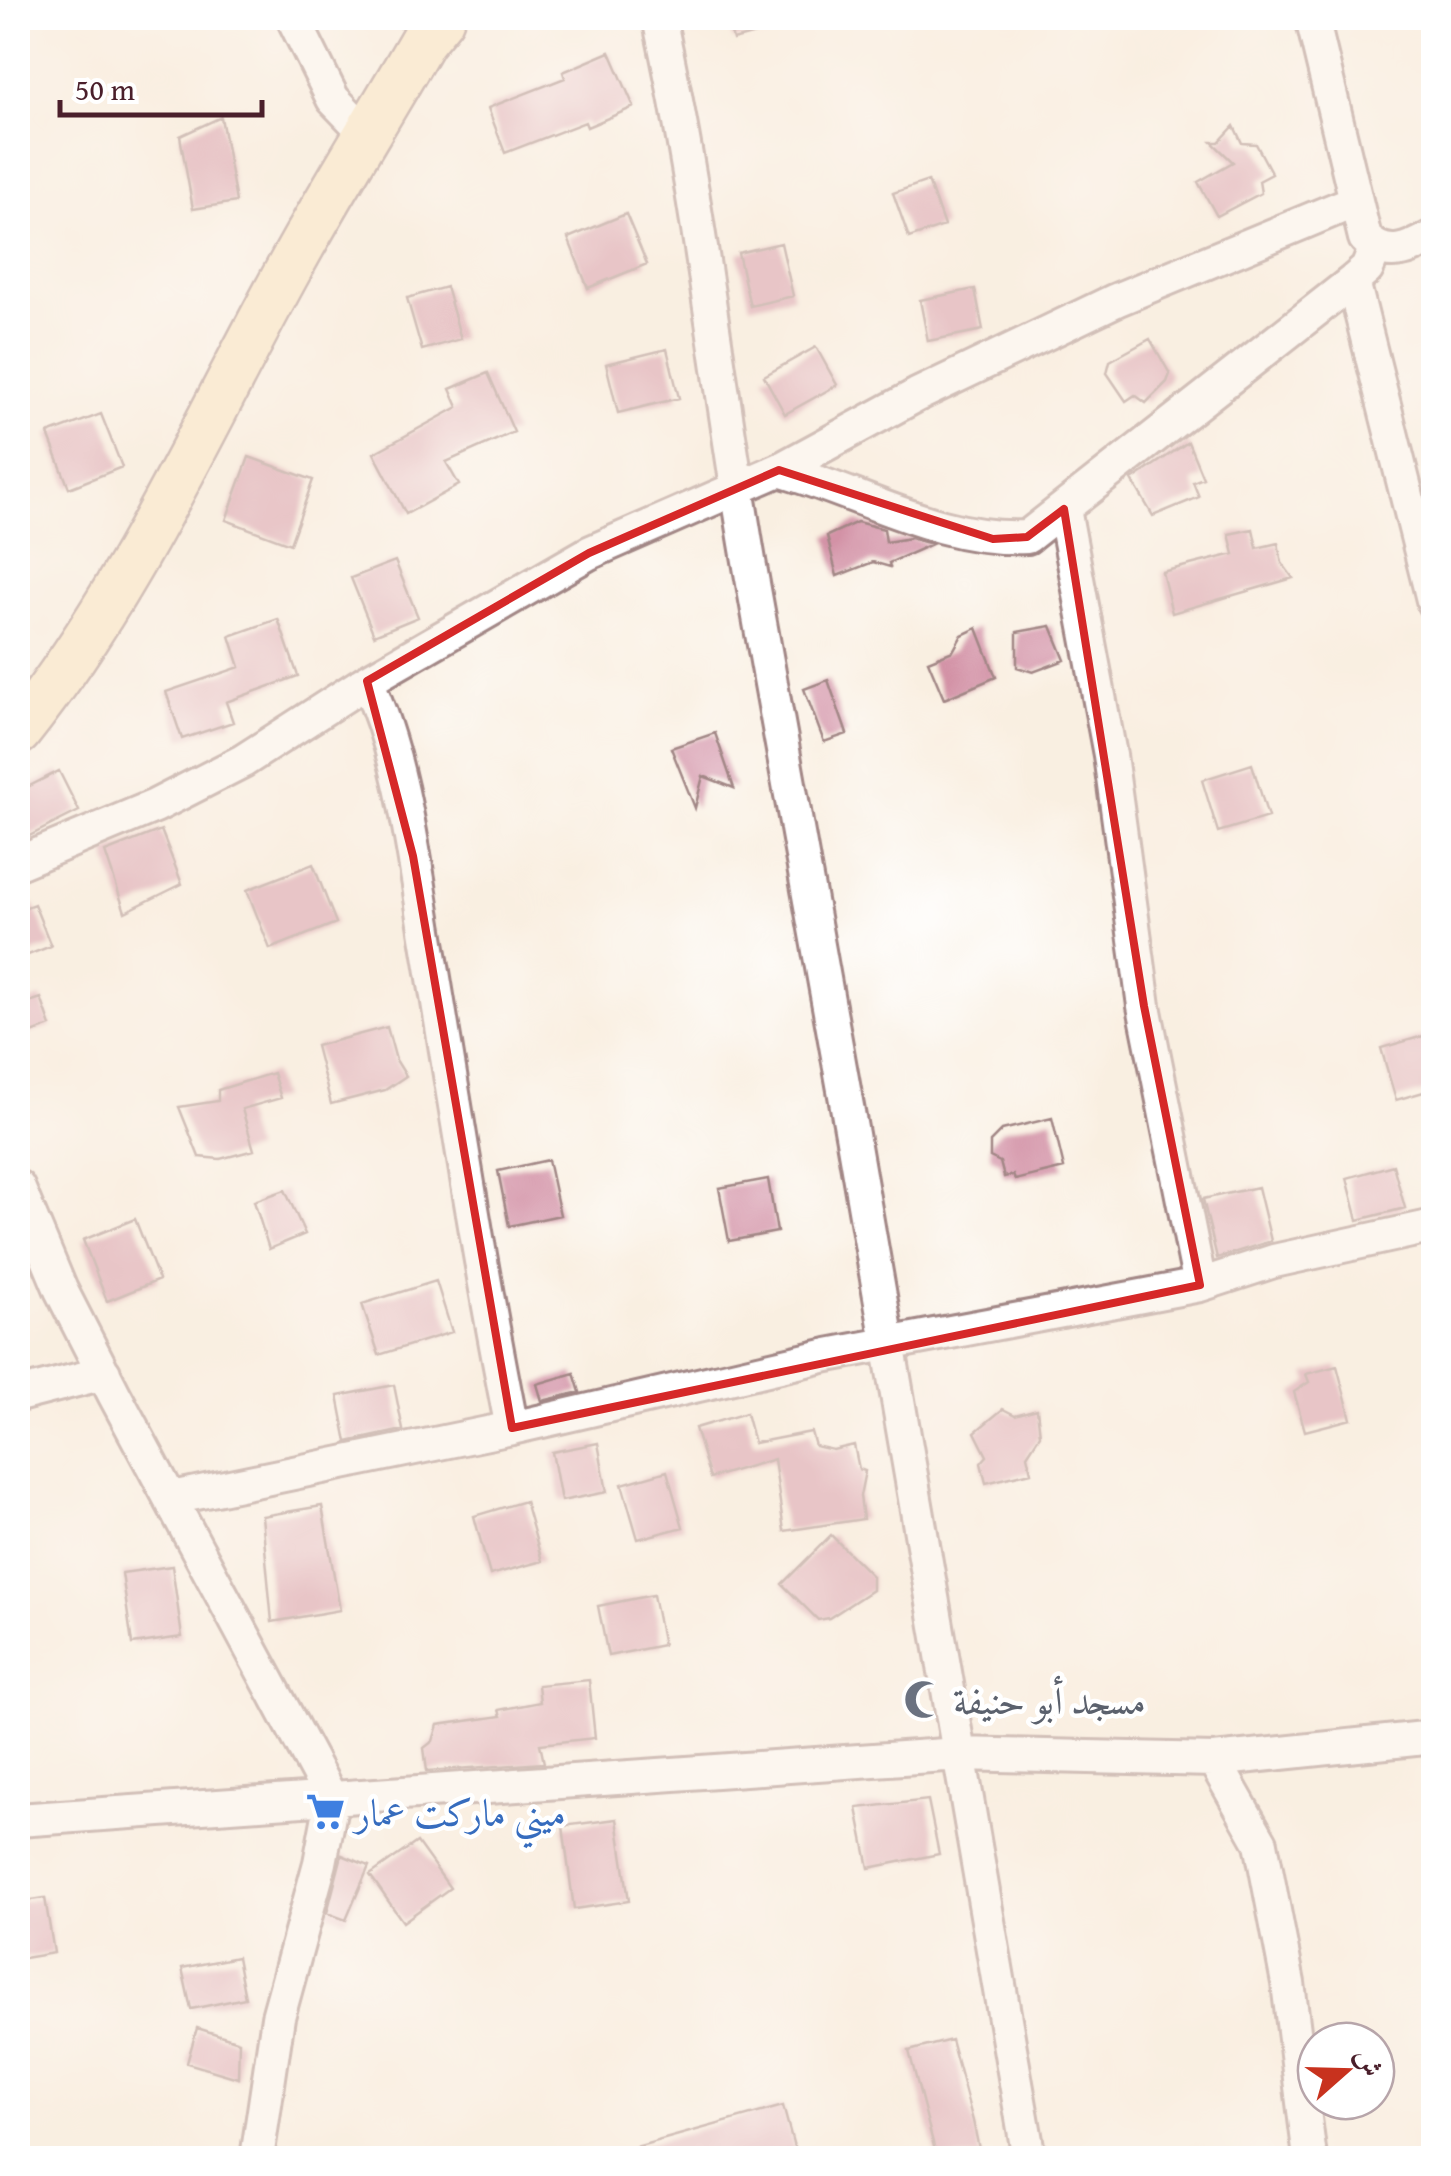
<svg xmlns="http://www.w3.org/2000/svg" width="1451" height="2176" font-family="'Gentium Book Plus',Amiri,serif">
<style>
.building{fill:#d392a6}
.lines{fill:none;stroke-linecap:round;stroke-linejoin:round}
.street-casing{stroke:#a28786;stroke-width:38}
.secondary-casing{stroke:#a28786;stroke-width:50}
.street{stroke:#fff;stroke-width:32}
.secondary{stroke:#fbe7c3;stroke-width:45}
.marked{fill:none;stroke:#d62828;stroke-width:8;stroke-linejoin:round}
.labels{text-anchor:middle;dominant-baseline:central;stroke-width:9;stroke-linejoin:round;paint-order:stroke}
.worship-label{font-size:38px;fill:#5b616d;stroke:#fff;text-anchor:start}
.shop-label{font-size:38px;fill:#366cbe;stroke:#fff;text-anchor:start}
</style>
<rect width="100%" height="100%" fill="#fff"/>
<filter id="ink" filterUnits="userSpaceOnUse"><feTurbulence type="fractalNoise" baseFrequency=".01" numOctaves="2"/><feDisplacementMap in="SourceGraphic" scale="20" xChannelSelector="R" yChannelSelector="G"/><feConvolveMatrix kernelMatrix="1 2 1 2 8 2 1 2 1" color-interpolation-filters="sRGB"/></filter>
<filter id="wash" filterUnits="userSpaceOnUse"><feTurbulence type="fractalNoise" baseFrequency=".0048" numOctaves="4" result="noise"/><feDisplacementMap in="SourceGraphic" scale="40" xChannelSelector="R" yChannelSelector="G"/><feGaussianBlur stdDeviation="2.25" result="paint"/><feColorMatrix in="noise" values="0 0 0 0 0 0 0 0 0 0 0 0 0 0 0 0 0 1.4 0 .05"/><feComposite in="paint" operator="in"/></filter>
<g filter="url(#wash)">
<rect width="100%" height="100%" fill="#f9efe1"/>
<g id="blocks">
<path class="building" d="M 727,18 L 791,18 L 792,24 L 733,40 Z
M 610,52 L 634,107 L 587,127 L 585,122 L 505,153 L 488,108 L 565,78 L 563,72 Z
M 221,117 L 236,202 L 193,209 L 180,136 Z
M 1234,126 L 1242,143 L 1256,144 L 1272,174 L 1259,181 L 1261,193 L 1217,216 L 1198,182 L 1233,162 L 1212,142 L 1219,142 Z
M 928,181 L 944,226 L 909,238 L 893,193 Z
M 626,214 L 647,264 L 588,288 L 568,238 Z
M 781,243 L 793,296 L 750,306 L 738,253 Z
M 446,287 L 461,339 L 422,350 L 407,298 Z
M 975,289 L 983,330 L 928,341 L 920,300 Z
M 1150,339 L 1170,374 L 1167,382 L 1146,403 L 1135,395 L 1126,401 L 1107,373 L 1110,361 Z
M 816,347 L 837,385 L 785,414 L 764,376 Z
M 667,349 L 679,398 L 618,413 L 606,364 Z
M 488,373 L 514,432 L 446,462 L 459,485 L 406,514 L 374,453 L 458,407 L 450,389 Z
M 101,414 L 122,467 L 69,488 L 48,434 Z
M 1188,442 L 1203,478 L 1193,482 L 1199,497 L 1153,516 L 1132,480 Z
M 249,457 L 313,480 L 290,544 L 226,520 Z
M 857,522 L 884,529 L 886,542 L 910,538 L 932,544 L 889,563 L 890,567 L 873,562 L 837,576 L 827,536 Z
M 1253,529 L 1257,548 L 1278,543 L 1282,563 L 1293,578 L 1172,613 L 1162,572 L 1234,554 L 1229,534 Z
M 395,561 L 418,617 L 374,635 L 351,578 Z
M 278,619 L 298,676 L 226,702 L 233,722 L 182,739 L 166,692 L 240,667 L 230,636 Z
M 1051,626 L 1065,660 L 1033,672 L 1017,667 L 1017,632 Z
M 977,628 L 996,677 L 944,699 L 928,661 L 953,651 L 962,635 Z
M 828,680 L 847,734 L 824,742 L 804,689 Z
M 715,733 L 734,788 L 703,776 L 695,808 L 671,748 Z
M 1252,764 L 1268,817 L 1218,832 L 1202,780 Z
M 59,771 L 79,811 L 23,839 L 18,828 L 18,792 Z
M 161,830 L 182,884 L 125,912 L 105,852 Z
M 313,864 L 336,923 L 270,949 L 247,890 Z
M 34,904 L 51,946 L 18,959 L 18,910 Z
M 41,998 L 51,1026 L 18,1038 L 18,1006 Z
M 387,1027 L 396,1060 L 406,1076 L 385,1090 L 331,1104 L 316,1046 Z
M 1434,1033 L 1434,1089 L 1396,1100 L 1381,1048 Z
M 273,1073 L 281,1098 L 242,1109 L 254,1150 L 220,1159 L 199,1157 L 179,1107 L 218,1101 L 218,1090 Z
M 1052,1118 L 1064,1168 L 1015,1180 L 1013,1175 L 1004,1177 L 1000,1162 L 990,1157 L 990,1142 L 1002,1130 Z
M 548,1160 L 560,1215 L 509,1226 L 498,1171 Z
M 1393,1165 L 1405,1208 L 1358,1220 L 1347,1178 Z
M 768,1179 L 777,1232 L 729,1241 L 719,1188 Z
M 1258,1187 L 1271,1241 L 1217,1258 L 1203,1199 Z
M 285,1190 L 305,1234 L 269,1249 L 254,1201 Z
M 135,1219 L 159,1280 L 107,1301 L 83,1240 Z
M 436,1281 L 452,1332 L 379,1355 L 362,1304 Z
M 1337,1366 L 1351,1419 L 1305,1431 L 1294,1392 L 1309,1382 L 1306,1374 Z
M 574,1373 L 580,1392 L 542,1401 L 537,1384 Z
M 394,1385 L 403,1430 L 347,1442 L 338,1396 Z
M 1003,1409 L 1015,1415 L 1037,1409 L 1040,1435 L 1027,1455 L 1031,1472 L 986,1483 L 981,1463 L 987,1456 L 975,1432 Z
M 746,1413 L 754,1443 L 811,1432 L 815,1446 L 833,1450 L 854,1445 L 859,1469 L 865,1471 L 860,1496 L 863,1519 L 784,1531 L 774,1459 L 710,1478 L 695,1428 Z
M 598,1443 L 607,1492 L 561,1501 L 552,1452 Z
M 667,1471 L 683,1527 L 638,1539 L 622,1484 Z
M 525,1501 L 542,1561 L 490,1575 L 474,1516 Z
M 322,1506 L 340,1610 L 272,1622 L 262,1516 Z
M 831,1535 L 872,1576 L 872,1590 L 829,1618 L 818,1620 L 782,1584 Z
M 172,1566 L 182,1637 L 132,1644 L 122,1573 Z
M 653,1595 L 663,1645 L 608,1656 L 598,1606 Z
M 589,1680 L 595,1738 L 540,1744 L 544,1763 L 427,1771 L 424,1748 L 433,1741 L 438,1725 L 501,1716 L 499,1710 L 540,1702 L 538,1685 Z
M 928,1800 L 939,1854 L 869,1868 L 857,1808 Z
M 617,1819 L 629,1901 L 574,1909 L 563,1826 Z
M 417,1842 L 450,1888 L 403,1922 L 370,1875 Z
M 342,1855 L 369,1866 L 346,1920 L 327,1913 Z
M 45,1898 L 54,1953 L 18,1959 L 18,1902 Z
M 237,1957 L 245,1998 L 191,2009 L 182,1968 Z
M 197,2028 L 239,2041 L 238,2078 L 187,2063 Z
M 951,2040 L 973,2121 L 981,2158 L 937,2158 L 909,2051 Z
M 783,2106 L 797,2158 L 619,2158 L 618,2152 Z"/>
</g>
</g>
<g filter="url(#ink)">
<use href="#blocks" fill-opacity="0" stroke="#a28786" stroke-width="2.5"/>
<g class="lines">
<defs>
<path id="street" d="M 293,18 L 333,99 L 368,135
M 659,18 C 700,202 719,392 752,578 C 848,1104 940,1631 1029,2158
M 1312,18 L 1365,238 C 1387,261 1410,249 1434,236
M 1353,281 L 1434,604
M 779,470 C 862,493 941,542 1027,537 L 1353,281 L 1367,269 L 1375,249
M 1064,509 L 1110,755 L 1144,1006 L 1200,1285
M 367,681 C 404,763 414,859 429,948 C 456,1108 480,1268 512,1428
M 18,863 L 155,806 L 243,761 L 367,681 L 589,553 L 779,470 L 917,395 L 1116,300 L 1353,202
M 18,1187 L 61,1290 L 114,1394 L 332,1800 L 320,1863 L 278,2017 L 257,2158
M 18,1395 L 104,1373
M 172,1498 L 512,1428 L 828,1355 L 1200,1285 L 1274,1261 L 1434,1226
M 1214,1760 L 1261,1843 L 1288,1983 L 1310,2158
M 18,1820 L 959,1754 L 1214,1760 L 1434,1737"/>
<path id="secondary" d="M 18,732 C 132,590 203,424 291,265 C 332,190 379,116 422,41 L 441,18"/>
</defs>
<use href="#street" class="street-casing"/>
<use href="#secondary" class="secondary-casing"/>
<use href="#street" class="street"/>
<use href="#secondary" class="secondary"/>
</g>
</g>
<path d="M0 0H1451V2176H0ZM 779,470 L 993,539 L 1027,537 L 1064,509 L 1144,1006 L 1200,1285 L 512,1428 L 413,856 L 367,681 L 589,553 Z" fill="#f9efe1" fill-opacity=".55" fill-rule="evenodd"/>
<path class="marked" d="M 779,470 L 993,539 L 1027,537 L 1064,509 L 1144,1006 L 1200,1285 L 512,1428 L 413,856 L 367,681 L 589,553 Z"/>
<defs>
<symbol id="mosque-bare" viewBox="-9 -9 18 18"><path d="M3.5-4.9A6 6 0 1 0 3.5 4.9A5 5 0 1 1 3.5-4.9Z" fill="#6b7280" stroke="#fff" stroke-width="2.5" paint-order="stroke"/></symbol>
<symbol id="supermarket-bare" viewBox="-9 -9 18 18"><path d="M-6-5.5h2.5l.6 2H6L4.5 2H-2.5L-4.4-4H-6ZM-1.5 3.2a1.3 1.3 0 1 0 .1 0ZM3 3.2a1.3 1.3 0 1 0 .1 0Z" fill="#3f7fe0" stroke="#fff" stroke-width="2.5" paint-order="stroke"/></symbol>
</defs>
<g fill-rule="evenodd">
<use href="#mosque-bare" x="896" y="1672" width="55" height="55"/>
<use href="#supermarket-bare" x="298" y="1784" width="55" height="55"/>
</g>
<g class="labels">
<g class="worship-label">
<text x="953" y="1700">مسجد أبو حنيفة</text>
</g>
<g class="shop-label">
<text x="355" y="1812">ميني ماركت عمار</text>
</g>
</g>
<rect width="1451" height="2176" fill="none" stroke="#fff" stroke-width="60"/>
<g transform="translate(1346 2071) rotate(70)"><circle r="48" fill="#ffffff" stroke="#b7a5aa" stroke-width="2.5"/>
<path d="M0-8L18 38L0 25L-18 38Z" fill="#c8321e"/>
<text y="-15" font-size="28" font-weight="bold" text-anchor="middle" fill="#4a1f2b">ش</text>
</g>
<path d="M60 100v15h202v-15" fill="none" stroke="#4a1f2b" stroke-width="5"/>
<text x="75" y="100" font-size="30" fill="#4a1f2b" stroke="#ffffff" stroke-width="8" paint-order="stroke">50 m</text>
</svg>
